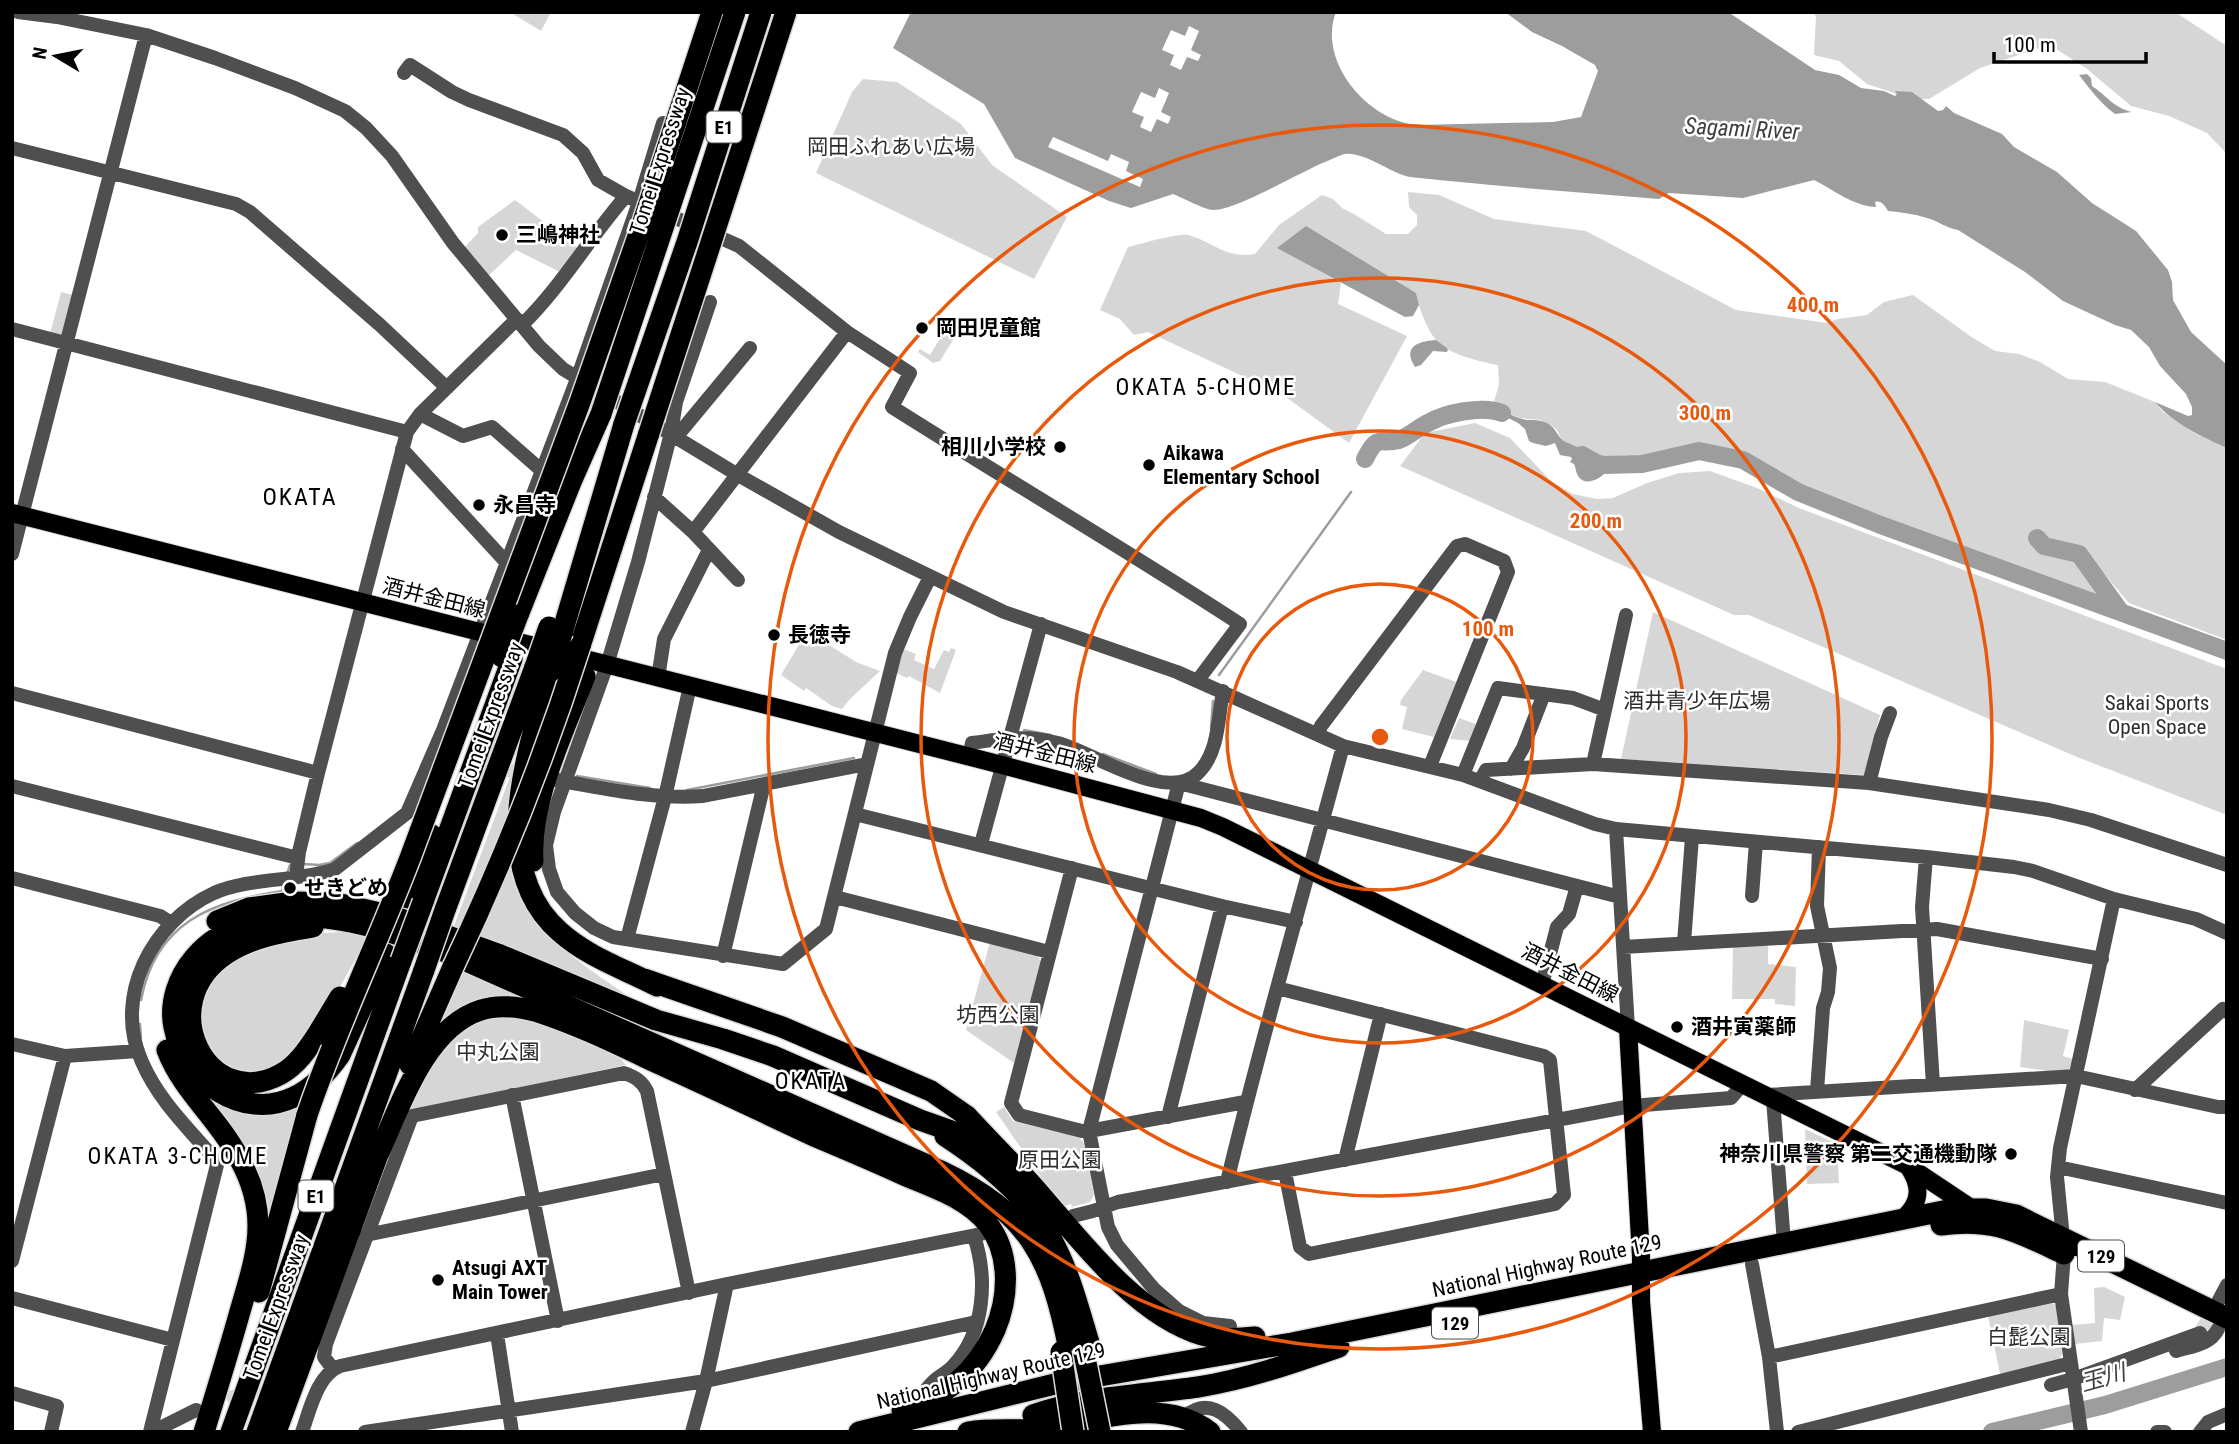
<svg xmlns="http://www.w3.org/2000/svg" width="2239" height="1444" font-family="'Roboto Condensed','Noto Sans JP',sans-serif">
<style>
.green{fill:#d6d6d6}
.water{fill:#9d9d9d;fill-rule:evenodd}
.lines{fill:none;stroke-linecap:round;stroke-linejoin:round}
.stream{stroke:#9d9d9d;stroke-width:2.5}
.river{stroke:#9d9d9d;stroke-width:18}
.minor-tunnel{stroke:#d9d9d9;stroke-width:14;stroke-dasharray:14 7;stroke-linecap:butt}
.major-casing{stroke:#dbdbdb;stroke-width:20}
.highway-casing{stroke:#dbdbdb;stroke-width:24}
.minor{stroke:#4f4f4f;stroke-width:14}
.major{stroke:#000;stroke-width:18}
.highway{stroke:#000;stroke-width:21}
.highway-bridge-casing{stroke:#dbdbdb;stroke-width:24;stroke-linecap:butt}
.highway-bridge{stroke:#000;stroke-width:21}
.ring{fill:none;stroke:#e8590c;stroke-width:3.5}
.poi-dot{fill:#000;stroke:#fff;stroke-width:2.5}
.labels{text-anchor:middle;dominant-baseline:central;stroke-width:5;stroke-linejoin:round;paint-order:stroke}
.shield{fill:#fff;stroke:#4c4c4c;stroke-width:2}
.shield-label{font-size:19px;font-weight:bold;fill:#000}
.park-label{font-size:21px;fill:#2d2d2d;stroke:#fff}
.street-label{font-size:21px;fill:#000;stroke:#fff}
.poi-label{font-size:21px;font-weight:bold;fill:#000;stroke:#fff;text-anchor:start}
.water-label{font-size:23px;font-style:italic;fill:#3e3e3e;stroke:#fff}
.neighbourhood-label{font-size:23px;letter-spacing:2px;fill:#000;stroke:#fff}
.quarter-label{font-size:24px;letter-spacing:2px;fill:#000;stroke:#fff}
.centre{fill:#e8590c;stroke:#fff;stroke-width:3.5}
.ring-label{font-size:21px;text-anchor:middle;font-weight:bold;fill:#e8590c;stroke:#fff;stroke-width:5;stroke-linejoin:round;paint-order:stroke}
</style>
<rect width="100%" height="100%" fill="#fff"/>
<path class="green" d="M 510,12 L 551,12 L 541,31 Z
M 1811,12 L 2175,12 L 2227,46 L 2227,154 L 2207,133 L 2169,116 L 2131,106 L 2087,69 L 2047,43 L 2039,48 L 1980,68 L 1929,99 L 1905,99 L 1891,92 L 1867,84 L 1839,61 L 1814,55 L 1816,16 Z
M 863,79 L 897,82 L 961,124 L 992,165 L 1067,217 L 1034,279 L 816,173 L 852,92 Z
M 1408,192 L 1439,195 L 1494,219 L 1586,231 L 1736,310 L 1827,323 L 1838,319 L 1867,315 L 1884,302 L 1913,295 L 1973,338 L 1995,351 L 2019,354 L 2040,362 L 2068,379 L 2105,382 L 2155,402 L 2163,412 L 2194,433 L 2227,448 L 2227,640 L 2129,603 L 2084,550 L 2047,545 L 2037,538 L 2032,541 L 2060,555 L 2072,556 L 2079,558 L 2108,600 L 2095,601 L 1862,515 L 1786,485 L 1769,473 L 1750,464 L 1704,458 L 1690,459 L 1648,468 L 1641,458 L 1625,455 L 1602,462 L 1591,453 L 1562,440 L 1557,430 L 1551,425 L 1540,420 L 1520,418 L 1502,410 L 1492,409 L 1499,384 L 1498,365 C 1481,362 1447,354 1436,340 C 1426,328 1419,308 1416,293 L 1278,248 L 1341,283 L 1338,304 L 1407,336 L 1349,443 L 1290,400 L 1270,389 L 1148,332 L 1134,335 L 1120,319 L 1100,310 L 1128,247 C 1140,244 1178,233 1188,235 C 1214,242 1225,259 1255,254 L 1279,225 L 1322,195 L 1333,199 L 1342,208 L 1354,214 L 1386,234 L 1408,234 L 1417,225 L 1417,215 L 1409,207 Z
M 515,200 L 578,248 L 560,272 L 516,250 L 487,277 L 463,249 L 478,233 L 478,227 Z
M 61,292 L 73,295 L 63,333 L 58,336 L 50,334 Z
M 947,322 L 960,329 L 940,361 L 933,363 L 918,352 L 920,349 L 930,355 L 947,327 L 944,325 Z
M 1475,423 L 1510,438 L 1552,482 L 1573,494 L 1597,499 L 1613,498 L 1647,483 L 1679,473 L 1710,471 L 1757,488 L 1799,508 L 2227,669 L 2227,815 L 2077,757 L 1749,615 L 1734,615 L 1400,466 L 1425,433 Z
M 1653,612 L 1880,715 L 1864,775 L 1621,759 Z
M 807,631 L 856,662 L 880,671 L 850,699 L 842,709 L 832,706 L 806,688 L 804,691 L 781,675 Z
M 901,648 L 916,654 L 914,660 L 934,669 L 944,650 L 949,652 L 951,648 L 956,650 L 940,693 L 909,676 L 907,678 L 894,672 Z
M 1423,670 L 1456,682 L 1434,737 L 1402,729 L 1407,707 L 1400,705 L 1401,700 Z
M 1459,718 L 1478,725 L 1471,741 L 1450,739 Z
M 511,774 L 514,774 C 513,801 509,828 509,855 C 511,926 592,970 643,1006 L 452,931 Z
M 341,932 L 369,935 C 349,969 312,1047 278,1065 C 248,1081 211,1065 201,1033 C 198,1024 200,1004 203,996 C 204,991 209,987 212,983 C 240,945 296,933 341,932 Z
M 990,942 L 1036,954 L 1041,961 L 1014,1063 L 966,1030 Z
M 1768,944 L 1768,964 L 1796,967 L 1795,1006 L 1775,1004 L 1775,999 L 1732,999 L 1733,946 Z
M 461,965 L 592,1024 L 522,1003 L 437,1030 Z
M 522,1014 L 612,1049 L 626,1065 L 406,1111 L 431,1059 L 472,1018 Z
M 2024,1020 L 2069,1030 L 2063,1056 L 2073,1059 L 2071,1067 L 2068,1071 L 2055,1072 L 2020,1067 Z
M 205,1095 L 307,1097 L 263,1237 Z
M 1004,1107 L 1013,1121 L 1079,1137 L 1084,1143 L 1094,1195 L 1090,1202 L 1072,1207 L 1071,1204 L 1062,1207 L 996,1112 Z
M 1805,1129 L 1837,1144 L 1839,1183 L 1807,1184 Z
M 2104,1287 L 2125,1297 L 2120,1320 L 2104,1318 L 2102,1341 L 2075,1344 L 2072,1325 L 2095,1323 L 2094,1288 Z
M 2050,1302 L 2057,1306 L 2062,1354 L 2059,1360 L 2000,1374 L 1988,1316 Z"/>
<path class="water" d="M 911,12 L 1336,12 C 1317,61 1367,120 1416,125 L 1553,122 L 1581,117 L 1598,71 L 1595,65 L 1562,46 L 1532,32 L 1505,12 L 1728,12 L 1815,70 L 1839,75 L 1861,88 L 1884,91 L 1895,96 L 1897,94 L 1895,91 L 1912,92 L 1938,111 L 1943,110 L 1946,106 L 1954,113 L 2002,134 L 2014,147 L 2057,172 L 2092,203 L 2136,231 L 2168,270 L 2172,282 L 2173,300 L 2191,332 L 2227,365 L 2227,448 C 2200,436 2174,424 2155,402 L 2188,416 L 2192,415 L 2192,407 L 2186,394 L 2160,366 L 2149,347 L 2131,330 L 2115,325 L 2063,301 L 2025,272 L 1958,230 C 1946,228 1938,221 1927,218 C 1914,214 1901,212 1888,211 C 1885,206 1881,200 1875,202 L 1876,207 C 1853,206 1834,190 1814,180 L 1743,198 L 1669,193 L 1659,199 C 1576,192 1492,186 1410,177 C 1391,174 1366,152 1345,154 C 1339,155 1331,160 1325,162 C 1300,172 1235,211 1213,210 C 1203,209 1183,198 1173,194 L 1131,208 L 1109,201 L 1015,158 L 984,104 L 893,48 ZM 1189,26 L 1199,31 L 1191,50 L 1201,55 L 1198,61 L 1187,57 L 1181,70 L 1170,65 L 1174,55 L 1162,50 L 1171,30 L 1185,36 ZM 1159,88 L 1169,93 L 1161,112 L 1171,117 L 1168,124 L 1157,119 L 1151,132 L 1140,127 L 1144,117 L 1132,112 L 1141,92 L 1155,98 ZM 1053,137 L 1108,161 L 1111,154 L 1129,162 L 1126,171 L 1143,179 L 1140,187 L 1048,147 Z
M 2087,74 L 2091,78 L 2092,86 C 2106,95 2114,108 2132,112 L 2115,114 C 2100,103 2090,89 2079,75 Z
M 1306,226 L 1416,293 L 1419,305 L 1413,316 L 1405,317 L 1277,248 Z
M 1436,340 L 1448,349 L 1447,352 L 1433,351 L 1421,365 L 1415,367 C 1402,347 1418,341 1436,340 Z
M 1483,407 C 1497,408 1507,413 1519,418 C 1526,421 1534,419 1541,421 C 1556,424 1556,436 1564,441 C 1578,448 1603,454 1606,472 C 1600,479 1585,487 1578,476 C 1576,473 1576,468 1574,464 L 1570,462 L 1572,459 L 1571,457 L 1560,455 L 1555,443 L 1546,446 L 1533,443 L 1529,441 L 1525,429 L 1518,423 L 1495,411 L 1481,414 L 1479,409 Z"/>
<g class="lines">
<path class="stream" d="M 1219,675 L 1351,492
M 1211,728 L 1213,701
M 1024,730 L 1051,735
M 1103,754 L 1156,774
M 577,776 L 650,788
M 687,790 L 854,758
M 304,864 L 319,865 L 330,863 L 357,843
M 287,874 L 290,865 L 294,864
M 141,1000 C 156,921 212,902 282,891 L 283,886
M 140,1024 L 141,1038"/>
<path class="river" d="M 1582,455 L 1598,464 L 1604,465 L 1642,464 L 1699,451 L 1743,460 L 1798,492 L 1878,524 L 2227,651
M 1365,459 C 1378,433 1379,445 1399,440 C 1408,437 1419,427 1428,423 C 1445,413 1483,405 1502,413
M 2037,538 L 2044,546 L 2079,554 L 2120,611
M 1992,1432 L 2105,1405 L 2227,1367"/>
<path class="minor-tunnel" d="M 444,756 L 532,775
M 2200,1333 L 2217,1304
M 207,1406 L 277,1382"/>
<defs>
<path id="major" d="M 12,513 L 1002,765 L 1201,818 L 1223,827 L 1908,1166 L 1977,1212
M 1628,1028 L 1641,1257 L 1641,1301 L 1652,1432
M 1904,1218 C 1922,1201 1921,1185 1908,1166"/>
<path id="highway" d="M 518,615 L 571,482 L 601,414
M 562,633 L 624,424
M 580,646 L 649,433
M 551,671 C 528,749 486,868 560,932 C 588,957 624,969 657,986
M 533,861 C 529,801 564,732 585,676
M 408,898 L 432,835
M 423,902 L 512,659
M 445,910 L 535,667
M 217,921 L 249,908 L 293,902 L 336,903 L 393,916 L 498,954 L 656,1020 L 723,1039 L 773,1056 L 920,1120 L 974,1139 L 1007,1159
M 313,927 C 283,932 251,937 226,954 C 151,1004 208,1114 281,1074 C 297,1065 307,1050 317,1035
M 386,954 L 340,1055 C 328,1072 313,1088 294,1097 C 242,1122 184,1080 174,1027 C 169,1003 178,977 194,958 C 209,940 229,929 252,923 C 320,905 385,929 448,953 L 941,1171 C 1029,1213 1051,1257 1069,1350
M 644,979 L 782,1027 L 931,1091 L 967,1116 C 989,1140 1012,1163 1034,1187 C 1079,1238 1134,1314 1202,1335 C 1219,1340 1237,1339 1255,1337
M 167,1050 C 183,1092 220,1120 240,1160 C 251,1180 258,1203 258,1226 C 258,1256 247,1286 239,1315 C 228,1354 216,1393 204,1432
M 410,1065 L 453,967
M 945,1136 C 985,1162 1028,1198 1052,1240 C 1070,1273 1079,1310 1090,1346
M 379,1153 C 400,1106 426,1027 481,1010 C 499,1004 520,1007 538,1012 C 578,1025 617,1044 655,1062 C 708,1086 761,1111 814,1136 C 845,1149 876,1162 906,1176 C 935,1188 968,1199 988,1224 C 1011,1254 1009,1297 995,1330 C 976,1373 945,1397 902,1410
M 1941,1225 C 1995,1218 2017,1232 2064,1254
M 259,1292 L 307,1115
M 1033,1415 C 1086,1396 1143,1395 1198,1387 C 1247,1379 1293,1363 1339,1347
M 231,1432 L 401,961
M 257,1432 L 424,970
M 276,1432 L 383,1141
M 859,1432 L 1059,1383 L 1292,1343 L 1953,1209 L 1986,1209 L 2016,1215 L 2227,1318
M 968,1432 C 992,1428 1015,1431 1038,1429 C 1094,1423 1160,1394 1210,1432"/>
</defs>
<use href="#major" class="major-casing"/>
<use href="#highway" class="highway-casing"/>
<path class="minor" d="M 18,12 L 57,17 L 146,35 L 215,58 L 295,88 L 345,111 L 366,128 L 392,156 L 453,243 L 539,346 L 563,369 L 738,475 L 839,532 L 1004,612 L 1177,672 L 1343,746 L 1463,775 L 1595,824 L 1616,829 L 1926,857 L 2014,867 L 2033,871 L 2114,899 L 2196,919 L 2227,933
M 404,73 L 410,65 L 452,92 L 469,100 L 563,135 L 583,153 L 598,180 L 626,196
M 12,148 L 236,204 L 250,212 L 380,325 L 447,388
M 710,302 L 676,402 L 671,433 L 638,562 L 607,665 L 554,812 L 546,845 L 549,869 L 557,892 L 575,913 L 594,928 L 613,937 L 783,964 L 826,929 L 895,653 L 910,617 L 930,577
M 522,325 C 561,287 590,237 626,196 L 739,246 L 847,332 L 910,373 L 892,407 C 1007,480 1125,549 1240,624 L 1198,680
M 12,329 L 407,432
M 420,414 L 463,436 L 492,427 L 541,470
M 677,436 L 750,348
M 402,449 L 507,563
M 654,497 L 693,532 L 738,580
M 693,532 L 847,332
M 12,554 L 146,35
M 658,678 L 664,639 L 709,550
M 12,693 L 318,773
M 1318,734 L 1321,726 L 1457,546 L 1465,544 L 1504,561 L 1508,572 L 1430,766
M 969,757 L 972,743 C 1005,738 1025,735 1058,743 C 1093,752 1168,805 1199,772 C 1219,752 1218,717 1223,691
M 1593,764 L 1626,615
M 1511,769 L 1523,748 L 1544,694
M 1463,775 L 1498,688 L 1573,698 L 1605,710
M 556,780 C 604,788 654,800 703,796 L 867,764
M 1480,781 L 1486,770 L 1593,764 L 1869,783 L 2049,810 L 2091,820 L 2227,865
M 1869,783 L 1881,737 L 1890,713
M 12,786 L 298,858
M 855,814 L 1222,906 L 1296,922
M 1616,829 L 1628,1028
M 981,844 L 1041,624
M 1926,857 L 1922,907 L 1933,1085
M 1072,868 L 1011,1103 L 1019,1115 L 1082,1131 L 1089,1131 L 1245,1102
M 296,877 L 299,852 L 318,773 L 407,432 L 420,414 L 517,319
M 12,878 L 160,916 L 171,923
M 1752,896 L 1756,842
M 835,897 L 1049,952
M 627,939 L 665,797 L 690,686
M 1684,943 L 1692,837
M 1623,947 L 1937,929 L 2102,959
M 723,956 L 764,784
M 1542,985 L 1557,927 L 1569,914 L 1577,886
M 1277,988 L 1544,1056 L 1550,1060 L 1564,1195 L 1555,1204 L 1309,1254 L 1300,1247 L 1285,1172
M 12,1044 L 65,1056 L 138,1051
M 2135,1090 L 2223,1009 L 2227,1012
M 1817,1091 L 1823,1008 L 1828,992 L 1830,968 L 1817,906 L 1819,847
M 512,1095 L 558,1321
M 1767,1095 L 2076,1076 L 2218,1107 L 2227,1107
M 1773,1099 L 1784,1243
M 1168,1117 L 1222,906
M 1345,1160 L 1381,1014
M 2058,1167 L 2227,1203
M 1227,1182 C 1262,1036 1304,891 1343,746
M 1073,1216 L 1093,1211 L 1118,1202 L 1631,1106 L 1731,1098 L 1743,1084
M 366,1235 L 664,1174
M 2059,1236 L 2062,1228 L 2057,1177 L 2060,1148 L 2114,899
M 2064,1254 L 2061,1294 L 2081,1432
M 12,1261 L 65,1056
M 1752,1264 L 1769,1357 L 1777,1432
M 12,1298 L 173,1340
M 2219,1300 L 2227,1285
M 1230,1326 L 1203,1323 L 1179,1311 L 1154,1289 L 1117,1245 L 1108,1227 L 1089,1131 L 1179,783 L 1620,897
M 497,1334 L 512,1432
M 2176,1351 C 2192,1346 2210,1345 2218,1329
M 1769,1357 L 2061,1294
M 333,1369 L 324,1357 L 326,1344 L 412,1116 L 624,1073 C 635,1077 641,1080 647,1091 L 689,1293
M 2051,1385 L 2073,1379 L 2200,1333
M 12,1393 L 57,1406 L 51,1432
M 917,1401 C 923,1394 928,1386 935,1380 C 941,1375 948,1372 953,1366 C 985,1332 988,1279 974,1236
M 1184,1417 C 1207,1397 1226,1413 1241,1432
M 150,1432 L 217,1165 L 212,1156 C 186,1126 158,1099 142,1062 C 112,996 153,921 214,893 C 251,877 297,882 335,869 L 407,813 L 443,730 L 577,379 L 639,202 L 663,123
M 152,1432 L 196,1410
M 302,1432 C 310,1410 317,1375 340,1366 L 727,1284 L 981,1234
M 365,1432 L 706,1381 L 976,1322
M 692,1432 L 706,1381 L 727,1284
M 1798,1432 L 2071,1363
M 2157,1432 L 2165,1432
M 2200,1432 L 2208,1422 L 2227,1414"/>
<use href="#major" class="major"/>
<use href="#highway" class="highway"/>
<defs>
<path id="highway-bridge" d="M 601,414 L 735,12
M 624,424 L 687,242 L 761,12
M 649,433 L 786,12
M 502,657 L 518,615
M 535,667 L 549,627
M 551,671 L 562,633
M 401,961 L 423,902
M 453,967 C 502,864 545,756 580,646
M 424,970 L 445,910
M 317,1035 L 340,997
M 307,1115 C 337,1027 377,944 410,858 L 580,402 L 642,225 L 712,12
M 1083,1348 L 1100,1432
M 1061,1352 L 1073,1432"/>
</defs>
<use href="#highway-bridge" class="highway-bridge-casing"/>
<use href="#highway-bridge" class="highway-bridge"/>
</g>
<g class="ring">
<circle cx="1380" cy="737" r="153"/>
<circle cx="1380" cy="737" r="306"/>
<circle cx="1380" cy="737" r="459"/>
<circle cx="1380" cy="737" r="612"/>
</g>
<g class="poi-dot">
<circle cx="502" cy="235" r="7"/>
<circle cx="922" cy="328" r="7"/>
<circle cx="1060" cy="447" r="7"/>
<circle cx="1149" cy="465" r="7"/>
<circle cx="479" cy="505" r="7"/>
<circle cx="774" cy="635" r="7"/>
<circle cx="290" cy="888" r="7"/>
<circle cx="1677" cy="1027" r="7"/>
<circle cx="2011" cy="1154" r="7"/>
<circle cx="438" cy="1280" r="7"/>
</g>
<g class="labels">
<g class="shield">
<rect x="706.5" y="111.5" width="35" height="31" rx="5"/>
<rect x="298.5" y="1180.5" width="35" height="31" rx="5"/>
<rect x="2078" y="1240.5" width="46" height="31" rx="5"/>
<rect x="1432" y="1307.5" width="46" height="31" rx="5"/>
</g>
<g class="shield-label">
<text x="724" y="127">E1</text>
<text x="316" y="1196">E1</text>
<text x="2101" y="1256">129</text>
<text x="1455" y="1323">129</text>
</g>
<g class="park-label">
<text x="891" y="147">岡田ふれあい広場</text>
<text x="1697" y="701">酒井青少年広場</text>
<text x="2157" y="703">Sakai Sports<tspan x="2157" dy="24">Open Space</tspan></text>
<text x="998" y="1015">坊西公園</text>
<text x="498" y="1052">中丸公園</text>
<text x="1060" y="1160">原田公園</text>
<text x="2029" y="1337">白髭公園</text>
</g>
<g class="street-label">
<text transform="translate(660 161) rotate(-72)">Tomei Expressway</text>
<text transform="translate(434 598) rotate(14)">酒井金田線</text>
<text transform="translate(491 715) rotate(-70)">Tomei Expressway</text>
<text transform="translate(1045 753) rotate(14)">酒井金田線</text>
<text transform="translate(1570 973) rotate(27)">酒井金田線</text>
<text transform="translate(1547 1266) rotate(-12)">National Highway Route 129</text>
<text transform="translate(276 1307) rotate(-70)">Tomei Expressway</text>
<text transform="translate(991 1376) rotate(-13)">National Highway Route 129</text>
</g>
<g class="poi-label">
<text x="516" y="235">三嶋神社</text>
<text x="936" y="328">岡田児童館</text>
<text x="1046" y="447" text-anchor="end">相川小学校</text>
<text x="1163" y="453">Aikawa<tspan x="1163" dy="24">Elementary School</tspan></text>
<text x="493" y="505">永昌寺</text>
<text x="788" y="635">長徳寺</text>
<text x="304" y="888">せきどめ</text>
<text x="1691" y="1027">酒井寅薬師</text>
<text x="1997" y="1154" text-anchor="end">神奈川県警察 第二交通機動隊</text>
<text x="452" y="1268">Atsugi AXT<tspan x="452" dy="24">Main Tower</tspan></text>
</g>
<g class="water-label">
<text transform="translate(1742 129) rotate(3)">Sagami River</text>
<text transform="translate(2103 1378) rotate(-16)">玉川</text>
</g>
<g class="neighbourhood-label">
<text x="1206" y="387">OKATA 5-CHOME</text>
<text x="811" y="1081">OKATA</text>
<text x="178" y="1156">OKATA 3-CHOME</text>
</g>
<g class="quarter-label">
<text x="300" y="497">OKATA</text>
</g>
</g>
<circle cx="1380" cy="737" r="10" class="centre"/>
<g class="ring-label">
<text x="1813" y="312">400 m</text>
<text x="1705" y="420">300 m</text>
<text x="1596" y="528">200 m</text>
<text x="1488" y="636">100 m</text>
</g>
<rect width="2239" height="1444" fill="none" stroke="#000000" stroke-width="28"/>
<g transform="translate(56 56) rotate(280)" stroke="#ffffff" stroke-width="5" paint-order="stroke">
<path d="M0-5L12 26L0 18L-12 26Z" fill="#000000"/>
<text y="-10" font-size="19" font-weight="bold" text-anchor="middle" fill="#000000">N</text>
</g>
<path d="M1994 52v10h152v-10" fill="none" stroke="#000000" stroke-width="3.5"/>
<text x="2004" y="52" font-size="21" fill="#000000" stroke="#ffffff" stroke-width="5" paint-order="stroke">100 m</text>
</svg>
